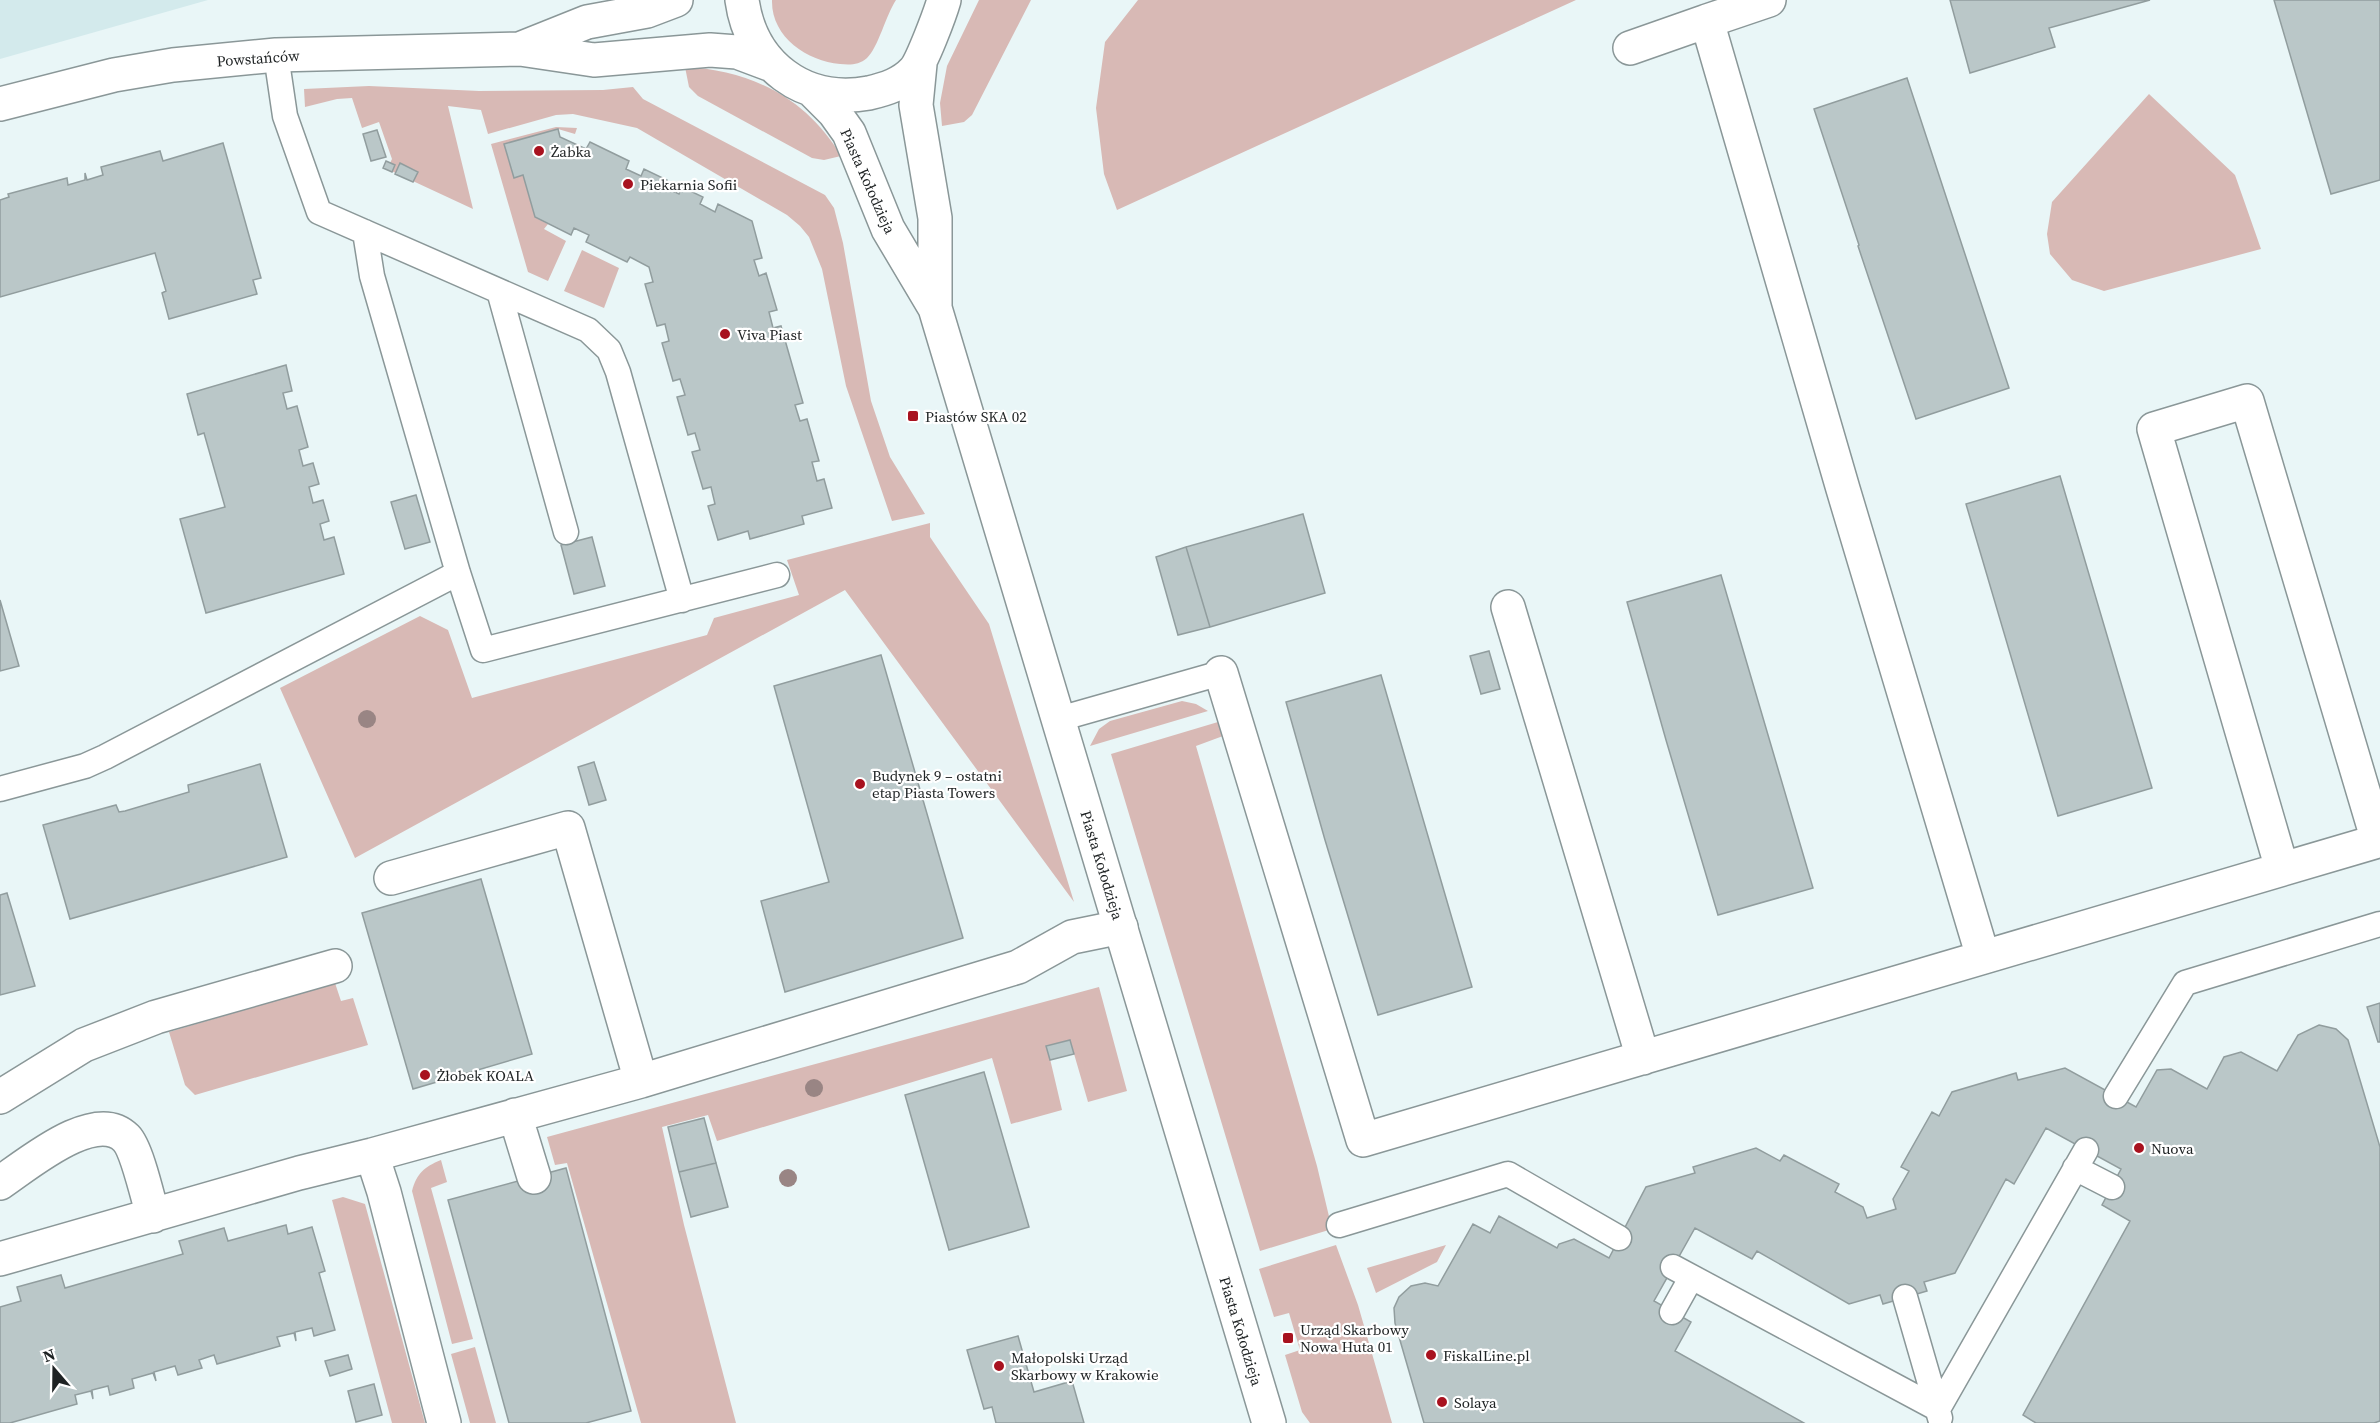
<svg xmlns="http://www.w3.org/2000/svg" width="2380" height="1423" font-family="'Source Serif 4',serif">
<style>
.built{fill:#d3eaec}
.green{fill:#d8b9b5}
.building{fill:#bac7c8;stroke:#919d9e;stroke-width:1.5}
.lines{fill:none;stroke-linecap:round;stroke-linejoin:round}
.service-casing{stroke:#8a9798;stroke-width:27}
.minor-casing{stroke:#8a9798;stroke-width:36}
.tertiary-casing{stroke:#8a9798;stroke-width:36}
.service{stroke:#fff;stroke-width:24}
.minor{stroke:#fff;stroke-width:33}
.tertiary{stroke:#fff;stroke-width:33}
.tree{fill:#998584}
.poi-dot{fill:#a8121f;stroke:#fff;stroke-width:2}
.labels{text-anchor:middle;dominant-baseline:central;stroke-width:4.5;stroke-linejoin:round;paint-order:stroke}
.street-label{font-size:15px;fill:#1e2223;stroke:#fff}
.poi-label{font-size:15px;fill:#1e2223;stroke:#fff;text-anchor:start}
</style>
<rect width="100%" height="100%" fill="#e9f6f7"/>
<path class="built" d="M 0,0 L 208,0 L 0,59 Z"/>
<path class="green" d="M 772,0 L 896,0 C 886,15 878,48 867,58 C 859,65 850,65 840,64 C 807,61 771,37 772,0 Z
M 979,0 L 1031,0 L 972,115 L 964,122 L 942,126 L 940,103 L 947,66 Z
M 1138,0 L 1576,0 L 1117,210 L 1104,174 L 1096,108 L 1105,42 Z
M 685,67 C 750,70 807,98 841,156 L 824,160 L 812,158 L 698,96 L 689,87 Z
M 369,86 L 479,91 L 603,90 L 633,87 L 643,99 L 825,195 L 834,208 L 843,243 L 871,401 L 890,457 L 925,514 L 892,521 L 846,386 L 822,269 L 809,237 L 800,226 L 787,215 L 637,128 L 573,114 L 556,115 L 488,134 L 481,110 L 448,106 L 473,209 L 387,169 L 392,159 L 379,122 L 362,128 L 352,98 L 337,99 L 305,107 L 304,89 Z
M 2149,94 L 2235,175 L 2261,249 L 2104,291 L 2072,280 L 2050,254 L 2047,234 L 2052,202 Z
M 556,127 L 577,128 L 575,134 L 558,129 L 514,178 L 523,175 L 535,217 L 548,224 L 544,229 L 566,241 L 548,281 L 528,272 L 491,144 Z
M 582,250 L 619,268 L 604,308 L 564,291 Z
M 930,523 L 930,537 L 989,624 L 1074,902 L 845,590 L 355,858 L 280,688 L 420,616 L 448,630 L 472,698 L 707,635 L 714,618 L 799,595 L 787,560 Z
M 1182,701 L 1196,704 L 1208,711 L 1090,746 L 1099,729 L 1110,721 Z
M 1218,722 L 1223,736 L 1196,746 L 1317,1166 L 1332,1229 L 1260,1251 L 1111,754 Z
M 335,983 L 341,1001 L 353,998 L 368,1045 L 195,1095 L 185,1085 L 169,1032 Z
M 1099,987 L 1127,1091 L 1088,1102 L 1070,1040 L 1047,1046 L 1062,1110 L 1011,1124 L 992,1058 L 717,1141 L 708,1115 L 662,1127 L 684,1225 L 736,1423 L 641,1423 L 567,1163 L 555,1165 L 547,1137 Z
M 441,1160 L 447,1182 L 431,1188 L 473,1339 L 452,1344 L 412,1191 C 417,1173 424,1167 441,1160 Z
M 343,1197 L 365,1204 L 425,1423 L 392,1423 L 332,1200 Z
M 1336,1245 L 1358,1305 L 1392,1423 L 1310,1423 L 1302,1412 L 1285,1355 L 1300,1350 L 1289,1313 L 1274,1317 L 1259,1269 Z
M 1446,1245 L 1437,1262 L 1376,1293 L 1367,1268 Z
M 475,1347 L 496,1423 L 470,1423 L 451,1354 Z"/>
<path class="building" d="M 1950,0 L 2150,0 L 2049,28 L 2055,47 L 1970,73 Z
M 2274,0 L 2380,0 L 2380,180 L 2331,194 Z
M 1907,78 L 2009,388 L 1916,419 L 1858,246 L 1859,245 L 1814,109 Z
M 558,129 L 560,137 L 586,149 L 590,142 L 629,161 L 626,169 L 641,176 L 644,169 L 667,180 L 664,187 L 679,194 L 682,187 L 703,197 L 700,204 L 715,212 L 718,204 L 752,221 L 762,258 L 754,260 L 759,276 L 766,273 L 777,310 L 769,312 L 773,328 L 781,326 L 803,403 L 795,405 L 800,421 L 807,419 L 819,461 L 812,462 L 817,481 L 824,479 L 832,508 L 802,516 L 804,524 L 750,539 L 748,531 L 718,540 L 708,506 L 715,504 L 711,487 L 703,489 L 692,452 L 700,450 L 695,433 L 688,435 L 677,397 L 685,395 L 680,379 L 673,381 L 662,343 L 669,341 L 665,324 L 657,326 L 645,284 L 653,282 L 649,267 L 630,257 L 627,262 L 586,242 L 589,235 L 574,228 L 571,235 L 535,217 L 523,175 L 514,178 L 504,144 Z
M 377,130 L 386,157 L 371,161 L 363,134 Z
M 223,143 L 261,278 L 253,280 L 257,294 L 169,319 L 162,293 L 166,291 L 155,253 L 0,297 L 0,200 L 9,197 L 8,194 L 67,178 L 68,185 L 85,180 L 85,173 L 87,180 L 103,175 L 101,167 L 160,151 L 163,161 Z
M 386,161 L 395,165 L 392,172 L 383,168 Z
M 400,163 L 418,172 L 413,182 L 395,174 Z
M 286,365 L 292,391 L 283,393 L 287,409 L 297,406 L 308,447 L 299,450 L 303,466 L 313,463 L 319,484 L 309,487 L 313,503 L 323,500 L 329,521 L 320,524 L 324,540 L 334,537 L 344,574 L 206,613 L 180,519 L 225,507 L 204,433 L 198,435 L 187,394 Z
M 2060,476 L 2152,788 L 2058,816 L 1966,504 Z
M 416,495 L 430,542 L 405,549 L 391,502 Z
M 1303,514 L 1325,593 L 1210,627 L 1186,547 Z
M 592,537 L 605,586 L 574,594 L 561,545 Z
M 1186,547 L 1210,627 L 1178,635 L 1156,557 Z
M 1721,575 L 1813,888 L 1718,915 L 1666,740 L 1627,602 Z
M 0,600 L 19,666 L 0,671 Z
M 1489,651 L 1500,689 L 1481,694 L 1470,656 Z
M 881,655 L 963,938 L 785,992 L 761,901 L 829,882 L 774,686 Z
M 1381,675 L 1472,987 L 1378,1015 L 1325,840 L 1286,702 Z
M 594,762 L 606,800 L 589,805 L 578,767 Z
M 260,764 L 287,857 L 70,919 L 43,825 L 116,805 L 119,812 L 125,811 L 189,792 L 188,785 Z
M 481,879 L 532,1054 L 413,1089 L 362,913 Z
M 7,893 L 35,986 L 0,995 L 0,895 Z
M 2380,1003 L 2380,1042 L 2378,1042 L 2367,1007 Z
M 2319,1025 L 2336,1029 L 2348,1040 L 2380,1147 L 2380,1421 L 2374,1423 L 2036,1423 L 2023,1415 L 2130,1221 L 2102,1205 L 2121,1169 L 2046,1128 L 2014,1184 L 2006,1179 L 1955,1273 L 1924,1282 L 1927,1291 L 1883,1304 L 1880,1295 L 1849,1304 L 1757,1251 L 1752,1259 L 1695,1228 L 1654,1301 L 1691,1322 L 1675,1351 L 1804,1423 L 1424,1423 L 1395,1323 L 1394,1308 L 1399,1297 L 1411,1286 L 1425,1283 L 1438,1286 L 1473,1224 L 1490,1233 L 1499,1216 L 1557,1248 L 1559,1244 L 1574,1239 L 1609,1258 L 1646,1187 L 1695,1173 L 1693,1167 L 1756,1148 L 1780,1161 L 1784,1155 L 1839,1184 L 1835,1192 L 1863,1207 L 1867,1218 L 1896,1209 L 1893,1199 L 1909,1171 L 1901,1167 L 1932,1112 L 1939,1116 L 1952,1092 L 2016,1073 L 2018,1080 L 2065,1068 L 2136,1107 L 2157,1070 L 2171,1069 L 2207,1089 L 2224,1057 L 2241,1052 L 2277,1071 L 2298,1035 Z
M 1070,1040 L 1074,1054 L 1050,1060 L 1046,1046 Z
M 984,1072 L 1029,1227 L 949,1250 L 905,1095 Z
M 704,1118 L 716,1163 L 679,1172 L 668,1127 Z
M 716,1163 L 728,1207 L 691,1217 L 679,1172 Z
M 566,1168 L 631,1411 L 586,1423 L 509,1423 L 448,1200 Z
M 286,1225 L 288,1234 L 312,1227 L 325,1271 L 319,1273 L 335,1330 L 314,1336 L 312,1328 L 295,1332 L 296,1341 L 294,1333 L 277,1337 L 280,1346 L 217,1364 L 214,1355 L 199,1360 L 202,1368 L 178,1375 L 175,1366 L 154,1372 L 156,1381 L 153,1373 L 132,1379 L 134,1388 L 110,1395 L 108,1386 L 92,1390 L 93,1399 L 91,1391 L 75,1395 L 77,1404 L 10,1423 L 0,1423 L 0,1307 L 21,1301 L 17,1287 L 61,1275 L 65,1288 L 183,1254 L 179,1241 L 224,1228 L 228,1241 Z
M 1018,1336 L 1034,1392 L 1072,1381 L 1084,1423 L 996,1423 L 992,1407 L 984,1409 L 967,1350 Z
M 348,1355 L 352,1369 L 330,1376 L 325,1361 Z
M 374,1384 L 382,1415 L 356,1422 L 348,1391 Z"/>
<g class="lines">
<defs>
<path id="service" d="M 276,55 L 285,116 L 319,212 L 588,330 L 609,350 L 618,372 L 682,600
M 365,232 L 372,276 L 458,573 L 483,650 L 777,575
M 499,291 L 566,532
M 1059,719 L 1221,673
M 0,789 L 85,766 L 105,757 L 458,573
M 2116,1096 L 2185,983 L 2380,924
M 2075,1168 L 2112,1187
M 1339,1225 L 1508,1174 L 1619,1238
M 1673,1267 L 1938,1409 L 2086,1150
M 1905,1297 L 1940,1418
M 1672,1312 L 1691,1278"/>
<path id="minor" d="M 1707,21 L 1769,0
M 1630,48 L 1707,21 L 1843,489 L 1983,957
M 1508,607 L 1643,1058
M 1221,673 L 1363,1140 L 2378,841 L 2247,401 L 2154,429 L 2282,869
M 391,878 L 568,828 L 641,1081
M 0,1097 L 84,1045 L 156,1017 L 335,966
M 515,1115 L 534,1177
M 372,1155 L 384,1192 L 444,1423
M 0,1183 C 27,1165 95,1107 126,1138 C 137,1149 148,1199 153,1216
M 0,1259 L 299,1173 L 372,1155 L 641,1081 L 1018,967 L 1072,937 L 1121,927"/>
<path id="tertiary" d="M 742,0 C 751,65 804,105 869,93 C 886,89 902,84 914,71 C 922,62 940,14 944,0
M 522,48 L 587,22 L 647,11 L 676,0
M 920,64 L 916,105 L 935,218 L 935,306
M 813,91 L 834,112 L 849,133 L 888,229 L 935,308 L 1269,1423
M 0,104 L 114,75 L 173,65 L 276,55 L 520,49 L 594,60 L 710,50 L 737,52 L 772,65"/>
</defs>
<use href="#service" class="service-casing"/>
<use href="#minor" class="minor-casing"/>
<use href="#tertiary" class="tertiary-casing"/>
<use href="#service" class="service"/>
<use href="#minor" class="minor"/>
<use href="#tertiary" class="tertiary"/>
</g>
<g class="tree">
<circle cx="367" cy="719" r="9"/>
<circle cx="814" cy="1088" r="9"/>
<circle cx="788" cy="1178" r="9"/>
</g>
<g class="poi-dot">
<circle cx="539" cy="151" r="6"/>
<circle cx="628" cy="184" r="6"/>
<circle cx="725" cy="334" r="6"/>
<rect x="907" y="410" width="12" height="12" rx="3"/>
<circle cx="860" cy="784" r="6"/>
<circle cx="425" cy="1075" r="6"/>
<circle cx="2139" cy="1148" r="6"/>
<rect x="1282" y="1332" width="12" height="12" rx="3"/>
<circle cx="1431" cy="1355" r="6"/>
<circle cx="999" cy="1366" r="6"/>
<circle cx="1442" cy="1402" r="6"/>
</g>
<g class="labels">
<g class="street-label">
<text transform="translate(258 58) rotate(-4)">Powstańców</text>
<text transform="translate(868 181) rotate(66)">Piasta Kołodzieja</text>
<text transform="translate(1102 865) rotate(73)">Piasta Kołodzieja</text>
<text transform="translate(1241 1331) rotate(73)">Piasta Kołodzieja</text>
</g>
<g class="poi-label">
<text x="551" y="151">Żabka</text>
<text x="640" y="184">Piekarnia Sofii</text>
<text x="737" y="334">Viva Piast</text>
<text x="925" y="416">Piastów SKA 02</text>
<text x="872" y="775">Budynek 9 – ostatni<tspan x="872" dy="17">etap Piasta Towers</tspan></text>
<text x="437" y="1075">Żłobek KOALA</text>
<text x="2151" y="1148">Nuova</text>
<text x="1300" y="1329">Urząd Skarbowy<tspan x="1300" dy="17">Nowa Huta 01</tspan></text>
<text x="1443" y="1355">FiskalLine.pl</text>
<text x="1011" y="1357">Małopolski Urząd<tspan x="1011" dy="17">Skarbowy w Krakowie</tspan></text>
<text x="1454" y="1402">Solaya</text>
</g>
</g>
<g transform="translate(54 1369) rotate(340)" stroke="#ffffff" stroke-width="4.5" paint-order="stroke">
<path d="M0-4.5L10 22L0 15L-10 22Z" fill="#1e2223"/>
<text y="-9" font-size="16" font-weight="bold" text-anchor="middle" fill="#1e2223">N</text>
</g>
</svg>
